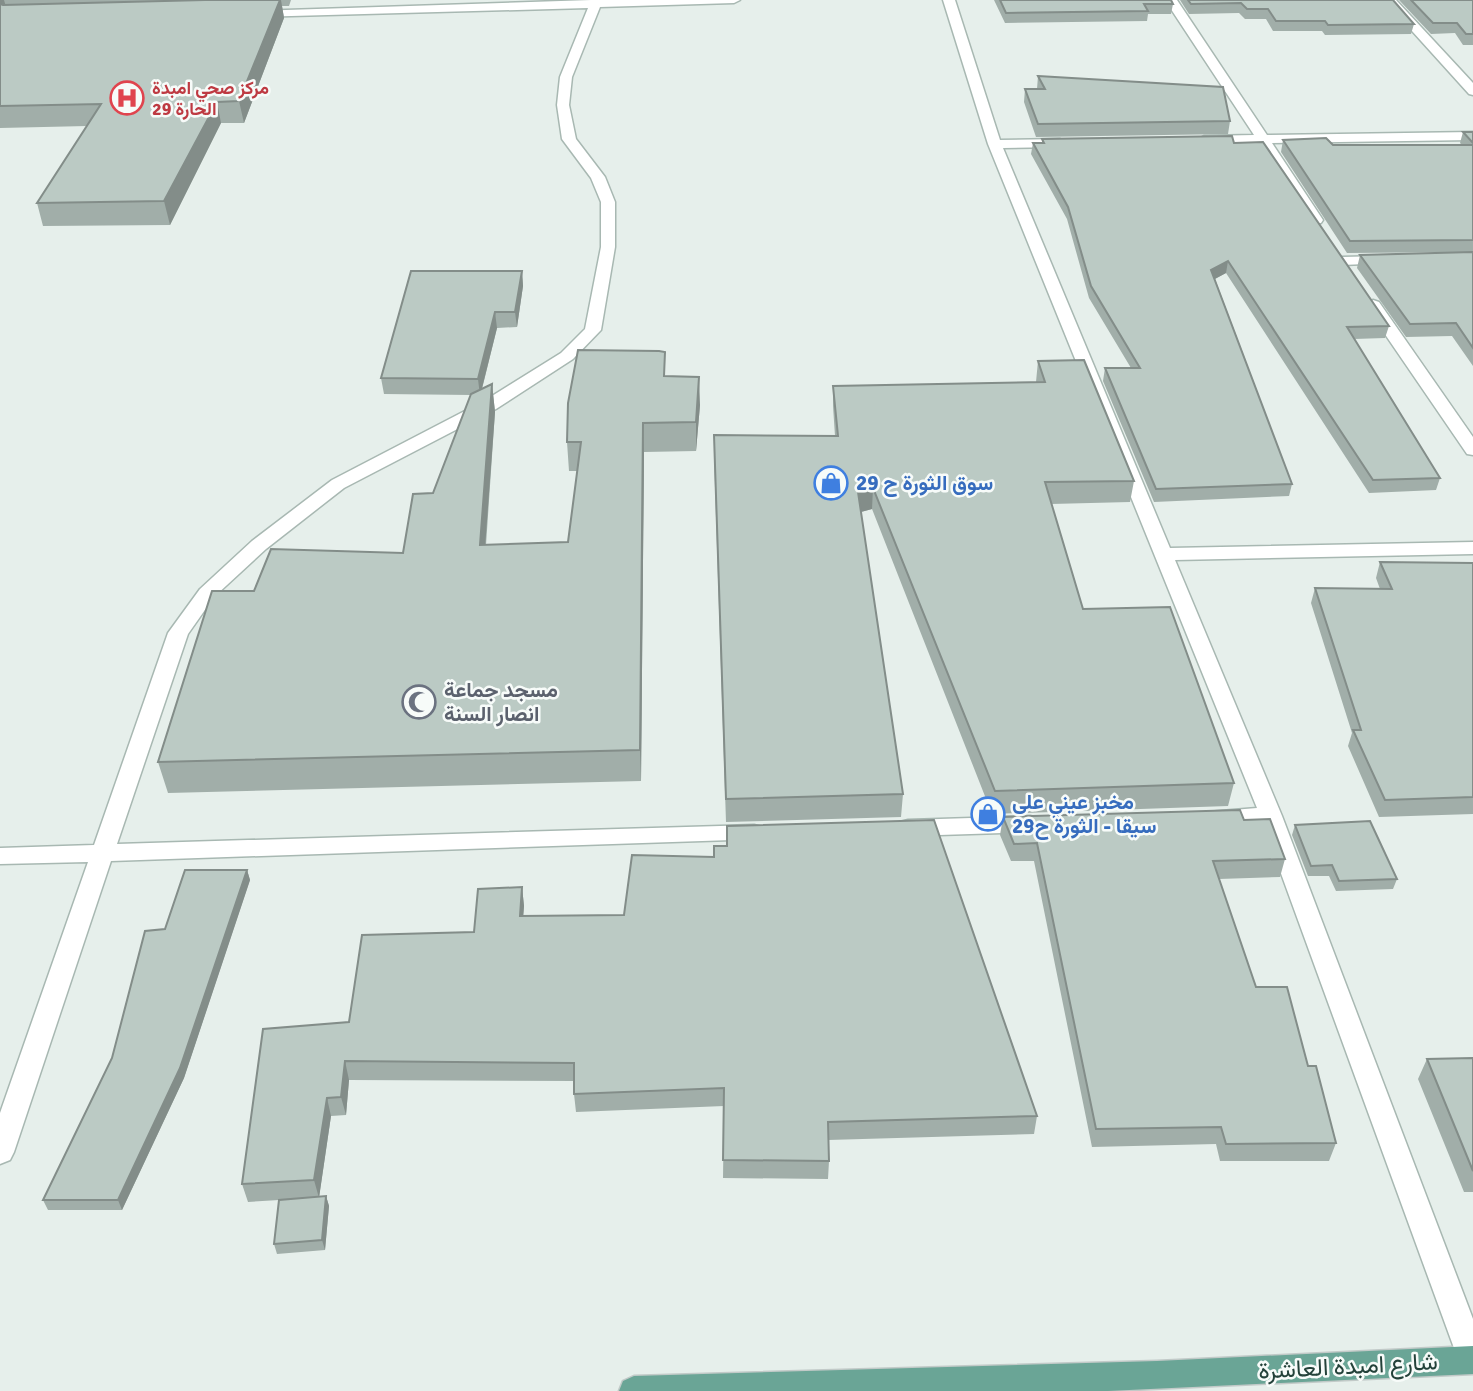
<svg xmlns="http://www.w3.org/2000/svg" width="1473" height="1391" font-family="Signika,Vazirmatn,sans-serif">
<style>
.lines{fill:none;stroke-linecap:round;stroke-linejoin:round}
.minor-casing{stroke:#a8b8b2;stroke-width:3}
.major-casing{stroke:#c2cac8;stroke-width:3}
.minor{fill:#fff;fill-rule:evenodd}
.major{fill:#6aa596;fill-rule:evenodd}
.wall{fill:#a1aea9}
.shaded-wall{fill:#838d89}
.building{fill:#bbcac4;stroke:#838d89;stroke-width:2}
.labels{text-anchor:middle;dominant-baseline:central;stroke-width:5;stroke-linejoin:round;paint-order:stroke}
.far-health-label{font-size:18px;font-weight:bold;fill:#be3a42;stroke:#f7fbf9;text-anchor:start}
.shop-label{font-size:21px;font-weight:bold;fill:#366cbe;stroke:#f7fbf9;text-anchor:start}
.worship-label{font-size:21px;font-weight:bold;fill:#5b616d;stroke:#f7fbf9;text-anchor:start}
.near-street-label{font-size:24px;fill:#24423a;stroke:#f7fbf9}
</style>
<rect width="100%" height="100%" fill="#e6efeb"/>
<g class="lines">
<defs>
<path id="minor" d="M 740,0 L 734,3 L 600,7 L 572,77 L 569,105 L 576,139 L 605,177 L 615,202 L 615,247 L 601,330 L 573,359 L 496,409 L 344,488 L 266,549 L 214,597 L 188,634 L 117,844 L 754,825 L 762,827 L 765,833 L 762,839 L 111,861 L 14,1152 L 10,1160 L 0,1164 L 0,1113 L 88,862 L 0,864 L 0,848 L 94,845 L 168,633 L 200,589 L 252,541 L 332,480 L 484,401 L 561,353 L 585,329 L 601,247 L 601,202 L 591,178 L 562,139 L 557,105 L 560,77 L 588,8 L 255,17 L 249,14 L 255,11 L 591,0 Z
M 943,0 L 955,0 L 1000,140 L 1060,139 L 1067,143 L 1060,147 L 1003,148 L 1170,548 L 1473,542 L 1473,554 L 1175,560 L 1282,816 L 1473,1319 L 1473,1373 L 1462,1369 L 1458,1359 L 1263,824 L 1208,824 L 1205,818 L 1208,812 L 1257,808 L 988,144 Z
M 1165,0 L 1177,0 L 1267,135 L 1473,132 L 1473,140 L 1272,143 L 1323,220 L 1321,223 L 1311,223 L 1259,143 L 1204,144 L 1197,140 L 1204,136 L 1254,135 Z
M 1384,0 L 1396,0 L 1473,83 L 1473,95 L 1469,94 Z
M 1385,256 L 1390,257 L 1390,263 L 1342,265 L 1335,261 L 1342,257 Z
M 1373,300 L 1379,302 L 1473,437 L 1473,455 L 1467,454 L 1365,305 Z
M 1030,816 L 1038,818 L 1041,824 L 1038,830 L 1030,832 L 908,836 L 900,834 L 897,828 L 900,822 L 908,820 Z"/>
<path id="major" d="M 1473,1346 L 1473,1374 L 1108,1391 L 619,1391 L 623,1381 L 634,1376 L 1157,1361 Z"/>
</defs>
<use href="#minor" class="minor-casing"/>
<use href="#major" class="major-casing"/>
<use href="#minor" class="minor"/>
<use href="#major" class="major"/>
</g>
<path class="wall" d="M 0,0 L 291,0 L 289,6 L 282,6 L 284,18 L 244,123 L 221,123 L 170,225 L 43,226 L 37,203 L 87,126 L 0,128 Z
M 994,0 L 1171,0 L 1173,4 L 1171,14 L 1148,14 L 1147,21 L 1005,23 Z
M 1180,0 L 1393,0 L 1414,24 L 1411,34 L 1325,35 L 1322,31 L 1273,31 L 1266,19 L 1245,19 L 1239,13 L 1189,14 Z
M 1399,0 L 1473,0 L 1473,45 L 1463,45 L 1455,33 L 1431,34 Z
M 1038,76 L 1230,121 L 1228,134 L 1036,137 L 1024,102 L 1025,89 L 1037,89 Z
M 1463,132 L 1473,132 L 1473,252 L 1347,253 L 1281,152 L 1283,140 L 1333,145 L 1462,145 L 1460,143 Z
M 1042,139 L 1234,143 L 1389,326 L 1385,338 L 1354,339 L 1440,478 L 1436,490 L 1369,493 L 1226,273 L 1215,279 L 1292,484 L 1289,496 L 1154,502 L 1103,381 L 1105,368 L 1131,368 L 1089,298 L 1067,219 L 1031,154 L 1033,143 L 1042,143 Z
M 1473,253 L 1473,366 L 1452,336 L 1406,337 L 1357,268 L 1360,255 Z
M 522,271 L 523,286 L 517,327 L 497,328 L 482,389 L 492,384 L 495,412 L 486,545 L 568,542 L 577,471 L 569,471 L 567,442 L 666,376 L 700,405 L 696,451 L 644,452 L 641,781 L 168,793 L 158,762 L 254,591 L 403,553 L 433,493 L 471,395 L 384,394 L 381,378 Z
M 1038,361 L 1134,481 L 1130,502 L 1051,504 L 1083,609 L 1234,783 L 1228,806 L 992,814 L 872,509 L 861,512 L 903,794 L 901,817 L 726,822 L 714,457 L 835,436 L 833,406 L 833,386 L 1036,382 Z
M 1380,562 L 1473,563 L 1473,814 L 1379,817 L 1348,746 L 1352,733 L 1311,603 L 1315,588 L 1380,589 L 1376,578 Z
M 1003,817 L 1244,820 L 1285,859 L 1280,877 L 1219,879 L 1256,987 L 1308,1066 L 1336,1143 L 1329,1161 L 1220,1161 L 1216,1144 L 1092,1147 L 1034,861 L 1011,861 L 1000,835 Z
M 1295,825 L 1397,879 L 1393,889 L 1336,891 L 1329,876 L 1308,876 L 1292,835 Z
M 247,870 L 250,880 L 184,1078 L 122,1210 L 48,1210 L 43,1200 L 112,1058 L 165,929 Z
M 522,887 L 524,906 L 523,916 L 1037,1116 L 1034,1134 L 828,1140 L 829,1161 L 828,1179 L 723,1178 L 724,1106 L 576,1112 L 574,1094 L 574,1081 L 349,1080 L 346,1115 L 331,1116 L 319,1197 L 326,1196 L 329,1206 L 325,1250 L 277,1254 L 274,1244 L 279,1200 L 248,1202 L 242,1184 L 349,1022 L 474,932 Z
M 1473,1058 L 1473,1192 L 1464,1192 L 1418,1079 L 1427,1059 Z"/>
<path class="shaded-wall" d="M 0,0 L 4,0 L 8,14 L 0,19 Z
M 280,0 L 281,0 L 284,18 L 244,123 L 239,101 Z
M 217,102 L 221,123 L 170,225 L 164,201 Z
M 1228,261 L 1226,273 L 1209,282 L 1211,270 Z
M 522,271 L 523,286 L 517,327 L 515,312 Z
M 495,312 L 497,328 L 480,396 L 478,379 Z
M 699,377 L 700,405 L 696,451 L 696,422 Z
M 492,384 L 495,412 L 483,575 L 480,545 Z
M 643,423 L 644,452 L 641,781 L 640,750 Z
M 873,488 L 872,509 L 857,513 L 858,492 Z
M 247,870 L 250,880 L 184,1078 L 122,1210 L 118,1200 Z
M 522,887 L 524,906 L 522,934 L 520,916 Z
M 345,1061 L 349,1080 L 346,1115 L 341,1097 Z
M 327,1098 L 331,1116 L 319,1198 L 314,1180 Z
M 326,1196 L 329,1206 L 325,1250 L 322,1240 Z"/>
<path class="building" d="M 205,0 L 280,0 L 239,101 L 217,102 L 164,201 L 37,203 L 101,104 L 0,106 L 0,4 L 3,5 Z
M 1000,0 L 1171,0 L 1173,4 L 1144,4 L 1148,11 L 1006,13 Z
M 1188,0 L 1393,0 L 1414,24 L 1328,25 L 1325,21 L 1276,21 L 1268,9 L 1247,9 L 1241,3 L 1191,4 Z
M 1411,0 L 1473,0 L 1473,34 L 1466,34 L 1457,23 L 1433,23 Z
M 1038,76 L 1223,87 L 1230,121 L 1038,124 L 1025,89 L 1045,89 Z
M 1463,132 L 1473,132 L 1473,143 Z
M 1232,136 L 1234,143 L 1263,142 L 1389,326 L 1347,327 L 1440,478 L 1373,480 L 1228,261 L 1211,270 L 1292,484 L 1156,489 L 1105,368 L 1140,368 L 1091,286 L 1068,207 L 1033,143 L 1044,143 L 1042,139 Z
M 1326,138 L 1333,145 L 1473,145 L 1473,240 L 1350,241 L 1283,140 Z
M 1473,252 L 1473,348 L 1456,323 L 1410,324 L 1360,255 Z
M 411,271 L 522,271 L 515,312 L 495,312 L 478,379 L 381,378 Z
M 578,350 L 659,351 L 665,352 L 664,376 L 699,377 L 696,422 L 643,423 L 640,750 L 158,762 L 212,591 L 254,591 L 271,549 L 403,553 L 413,494 L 433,493 L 471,394 L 492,384 L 480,545 L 568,542 L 581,442 L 567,442 L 568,403 Z
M 1084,360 L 1134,481 L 1045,482 L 1083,609 L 1170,607 L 1234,783 L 995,791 L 873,488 L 858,492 L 903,794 L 726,799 L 714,435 L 838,436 L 833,386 L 1045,382 L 1038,361 Z
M 1380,562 L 1473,563 L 1473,797 L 1385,800 L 1353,730 L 1361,730 L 1315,588 L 1392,589 Z
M 1240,810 L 1244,820 L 1270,819 L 1285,859 L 1213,861 L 1256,987 L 1287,987 L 1308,1066 L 1316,1066 L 1336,1143 L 1226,1144 L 1221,1127 L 1096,1129 L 1037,843 L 1014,844 L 1003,817 Z
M 934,820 L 1037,1116 L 828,1122 L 829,1161 L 723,1160 L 724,1088 L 574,1094 L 574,1063 L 345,1061 L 341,1097 L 327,1098 L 314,1180 L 242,1184 L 263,1029 L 349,1022 L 362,935 L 474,932 L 478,889 L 522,887 L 520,916 L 624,915 L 632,855 L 714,857 L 714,846 L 727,846 L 727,826 Z
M 1370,821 L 1397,879 L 1339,881 L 1332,865 L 1311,866 L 1295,825 Z
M 185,870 L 247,870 L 180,1068 L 118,1200 L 43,1200 L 112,1058 L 145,931 L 165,929 Z
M 1473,1058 L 1473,1171 L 1427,1059 Z
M 326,1196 L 322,1240 L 274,1244 L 279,1200 Z"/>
<defs>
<symbol id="hospital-ring" viewBox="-11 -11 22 22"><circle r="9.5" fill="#f7fbf9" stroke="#e0444e" stroke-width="1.5"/><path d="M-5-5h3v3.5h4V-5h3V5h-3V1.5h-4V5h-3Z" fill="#e0444e"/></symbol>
<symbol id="shop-ring" viewBox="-11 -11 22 22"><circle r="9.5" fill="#f7fbf9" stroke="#3f7fe0" stroke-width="1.5"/><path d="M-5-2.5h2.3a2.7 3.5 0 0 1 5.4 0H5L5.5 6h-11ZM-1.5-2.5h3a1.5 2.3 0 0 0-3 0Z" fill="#3f7fe0"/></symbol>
<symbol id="mosque-ring" viewBox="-11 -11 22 22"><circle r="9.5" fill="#f7fbf9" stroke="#6b7280" stroke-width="1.5"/><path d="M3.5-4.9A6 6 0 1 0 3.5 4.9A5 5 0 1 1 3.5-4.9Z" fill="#6b7280"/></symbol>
</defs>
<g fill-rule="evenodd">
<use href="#hospital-ring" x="108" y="79" width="38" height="38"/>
<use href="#shop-ring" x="812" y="464" width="38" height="38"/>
<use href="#mosque-ring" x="400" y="683" width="38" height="38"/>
<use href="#shop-ring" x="969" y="795" width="38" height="38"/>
</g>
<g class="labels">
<g class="far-health-label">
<text x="152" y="88">مركز صحي امبدة<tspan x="152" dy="21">الحارة 29</tspan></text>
</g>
<g class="shop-label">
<text x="856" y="483">سوق الثورة ح 29</text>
<text x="1012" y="802">مخبز عيني على<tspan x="1012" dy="24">سيقا - الثورة ح29</tspan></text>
</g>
<g class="worship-label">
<text x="444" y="690">مسجد جماعة<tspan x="444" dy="24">انصار السنة</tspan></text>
</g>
<g class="near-street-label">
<text transform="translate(1348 1366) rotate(-3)">شارع امبدة العاشرة</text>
</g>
</g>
</svg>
